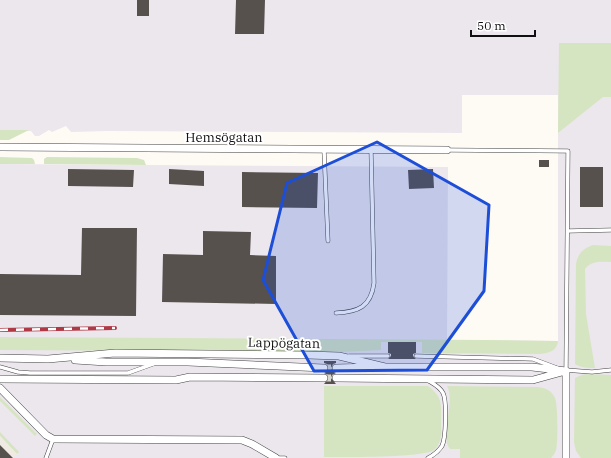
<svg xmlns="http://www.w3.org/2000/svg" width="611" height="458" font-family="'IBM Plex Serif',serif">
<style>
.industrial{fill:#ece6ed}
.green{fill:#d6e5c1}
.plaza{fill:#efebe3}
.building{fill:#57514e}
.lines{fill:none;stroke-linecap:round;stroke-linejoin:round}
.street-tunnel{stroke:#dad8d3;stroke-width:7;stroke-dasharray:7 3.5;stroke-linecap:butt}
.lane-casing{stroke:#434343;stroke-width:4.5}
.street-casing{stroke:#434343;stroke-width:8}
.lane{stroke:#fff;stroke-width:3.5}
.street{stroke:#fff;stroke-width:7}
.rail-casing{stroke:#b03946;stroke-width:4}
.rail{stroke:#fff;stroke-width:2.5;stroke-dasharray:8;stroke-linecap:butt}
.marked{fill:#1d4ed8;fill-opacity:0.2;stroke:#1d4ed8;stroke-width:3;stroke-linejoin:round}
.labels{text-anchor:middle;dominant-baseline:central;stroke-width:4;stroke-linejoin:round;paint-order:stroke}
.street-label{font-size:13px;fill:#101010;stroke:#fff}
</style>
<rect width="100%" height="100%" fill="#fefbf5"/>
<path class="industrial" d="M 0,0 L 611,0 L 611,458 L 0,458 L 0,164 L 448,167 L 447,340 L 558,341 L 558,95 L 462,95 L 462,133 L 107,131 L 71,132 L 66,126 L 52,132 L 49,130 L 39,136 L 35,136 L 31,131 L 0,130 Z"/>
<path class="green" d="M 559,43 L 611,43 L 611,97 L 603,97 L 558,133 Z
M 0,130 L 29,130 L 9,140 L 0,140 Z
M 0,157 L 32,158 L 34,160 L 35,164 L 0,164 Z
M 47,157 L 137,158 L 144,160 L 146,165 L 44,164 L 44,159 Z
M 593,245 L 611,246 L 611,262 C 601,262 592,260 585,269 L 586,314 L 595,368 C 588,368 581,368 575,364 L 576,264 C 578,254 582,249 593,245 Z
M 0,337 L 486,340 L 558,341 C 557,351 549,353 540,354 L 422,353 L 422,342 L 381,342 L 381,350 L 342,352 L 0,350 Z
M 586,374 L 611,375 L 611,458 L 581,458 L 576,451 L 574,442 L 575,378 L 579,376 Z
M 324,386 L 428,386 C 443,397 441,404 441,421 C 441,431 443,442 434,450 C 422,458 344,457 324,457 Z
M 447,386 L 537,387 C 546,388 551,390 555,398 C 558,404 558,444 556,450 C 555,453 553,456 551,458 L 460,458 L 460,449 L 450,449 C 439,435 456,402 447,386 Z
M 0,397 L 37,434 L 35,436 L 0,401 Z
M 0,432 L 19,452 L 17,454 L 0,436 Z"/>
<path class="plaza" d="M 0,436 L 17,454 L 13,458 L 0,445 Z"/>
<path class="building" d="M 137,0 L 149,0 L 149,16 L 137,16 Z
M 236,0 L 265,0 L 264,34 L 235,34 Z
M 539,160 L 549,160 L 549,167 L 539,167 Z
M 580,167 L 603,167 L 603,207 L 580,207 Z
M 68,169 L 134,170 L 133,187 L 68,186 Z
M 169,169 L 204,171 L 204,186 L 169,184 Z
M 433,169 L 434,188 L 409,189 L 408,170 Z
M 242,172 L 318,173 L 317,208 L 242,207 Z
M 82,228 L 137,228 L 136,316 L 0,315 L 0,274 L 81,275 Z
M 203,231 L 251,232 L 250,255 L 276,256 L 276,304 L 162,302 L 163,254 L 203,255 Z
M 388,342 L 416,342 L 416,353 L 413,354 L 413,356 L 416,359 L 388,359 L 391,356 L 391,354 L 388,353 Z
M 324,361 L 336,361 L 336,363 L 333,364 L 331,368 L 332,371 L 336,373 L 332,375 L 331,378 L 336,384 L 324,384 L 329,378 L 328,375 L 324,373 L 328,371 L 329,368 L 327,364 L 324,363 Z
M 0,445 L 13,458 L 0,458 Z"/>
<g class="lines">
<path class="street-tunnel" d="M 324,368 L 336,368
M 324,378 L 336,378"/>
<defs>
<path id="lane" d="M 324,150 L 328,241
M 447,150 L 568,151 L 566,371
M 568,231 L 611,230
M 336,313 C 358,312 371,307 374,283 L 371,150
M 349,356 L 388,356
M 416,356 L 533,359 L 557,368
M 0,367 L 18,372 L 30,373 L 128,373 L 153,364
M 565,370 L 592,372 L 611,370
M 46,458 L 53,439
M 275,458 L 285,458
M 428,458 C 434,455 438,452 442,446 C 446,438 447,401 443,393 C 440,387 434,384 429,381"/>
<path id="street" d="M 0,147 L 447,150
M 0,358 L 48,359 L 115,353 L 308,355 L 339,356 L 385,367 L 532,367 L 566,371
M 75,360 L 106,362 L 188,362 L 324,368
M 336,368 L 374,367
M 336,378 L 533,380 L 562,372
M 0,379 L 176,380 L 190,377 L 324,378
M 0,388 L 46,435 L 53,439 L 242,440 L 252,444 L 276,458
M 566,458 L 566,371"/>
</defs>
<use href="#lane" class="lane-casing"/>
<use href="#street" class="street-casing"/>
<use href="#lane" class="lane"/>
<use href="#street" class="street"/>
<defs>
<path id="rail" d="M 0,330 L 115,328"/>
</defs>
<use href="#rail" class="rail-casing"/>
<use href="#rail" class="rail"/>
</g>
<path class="marked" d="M 377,142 L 489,205 L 484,291 L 427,370 L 314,371 L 263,280 L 287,183 Z"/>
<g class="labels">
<g class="street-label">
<text x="224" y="137">Hemsögatan</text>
<text transform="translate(284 343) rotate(1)">Lappögatan</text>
</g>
</g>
<path d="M471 30v6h64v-6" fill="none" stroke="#101010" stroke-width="2"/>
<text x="477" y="30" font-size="12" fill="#101010" stroke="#ffffff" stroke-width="3" paint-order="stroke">50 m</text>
</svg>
